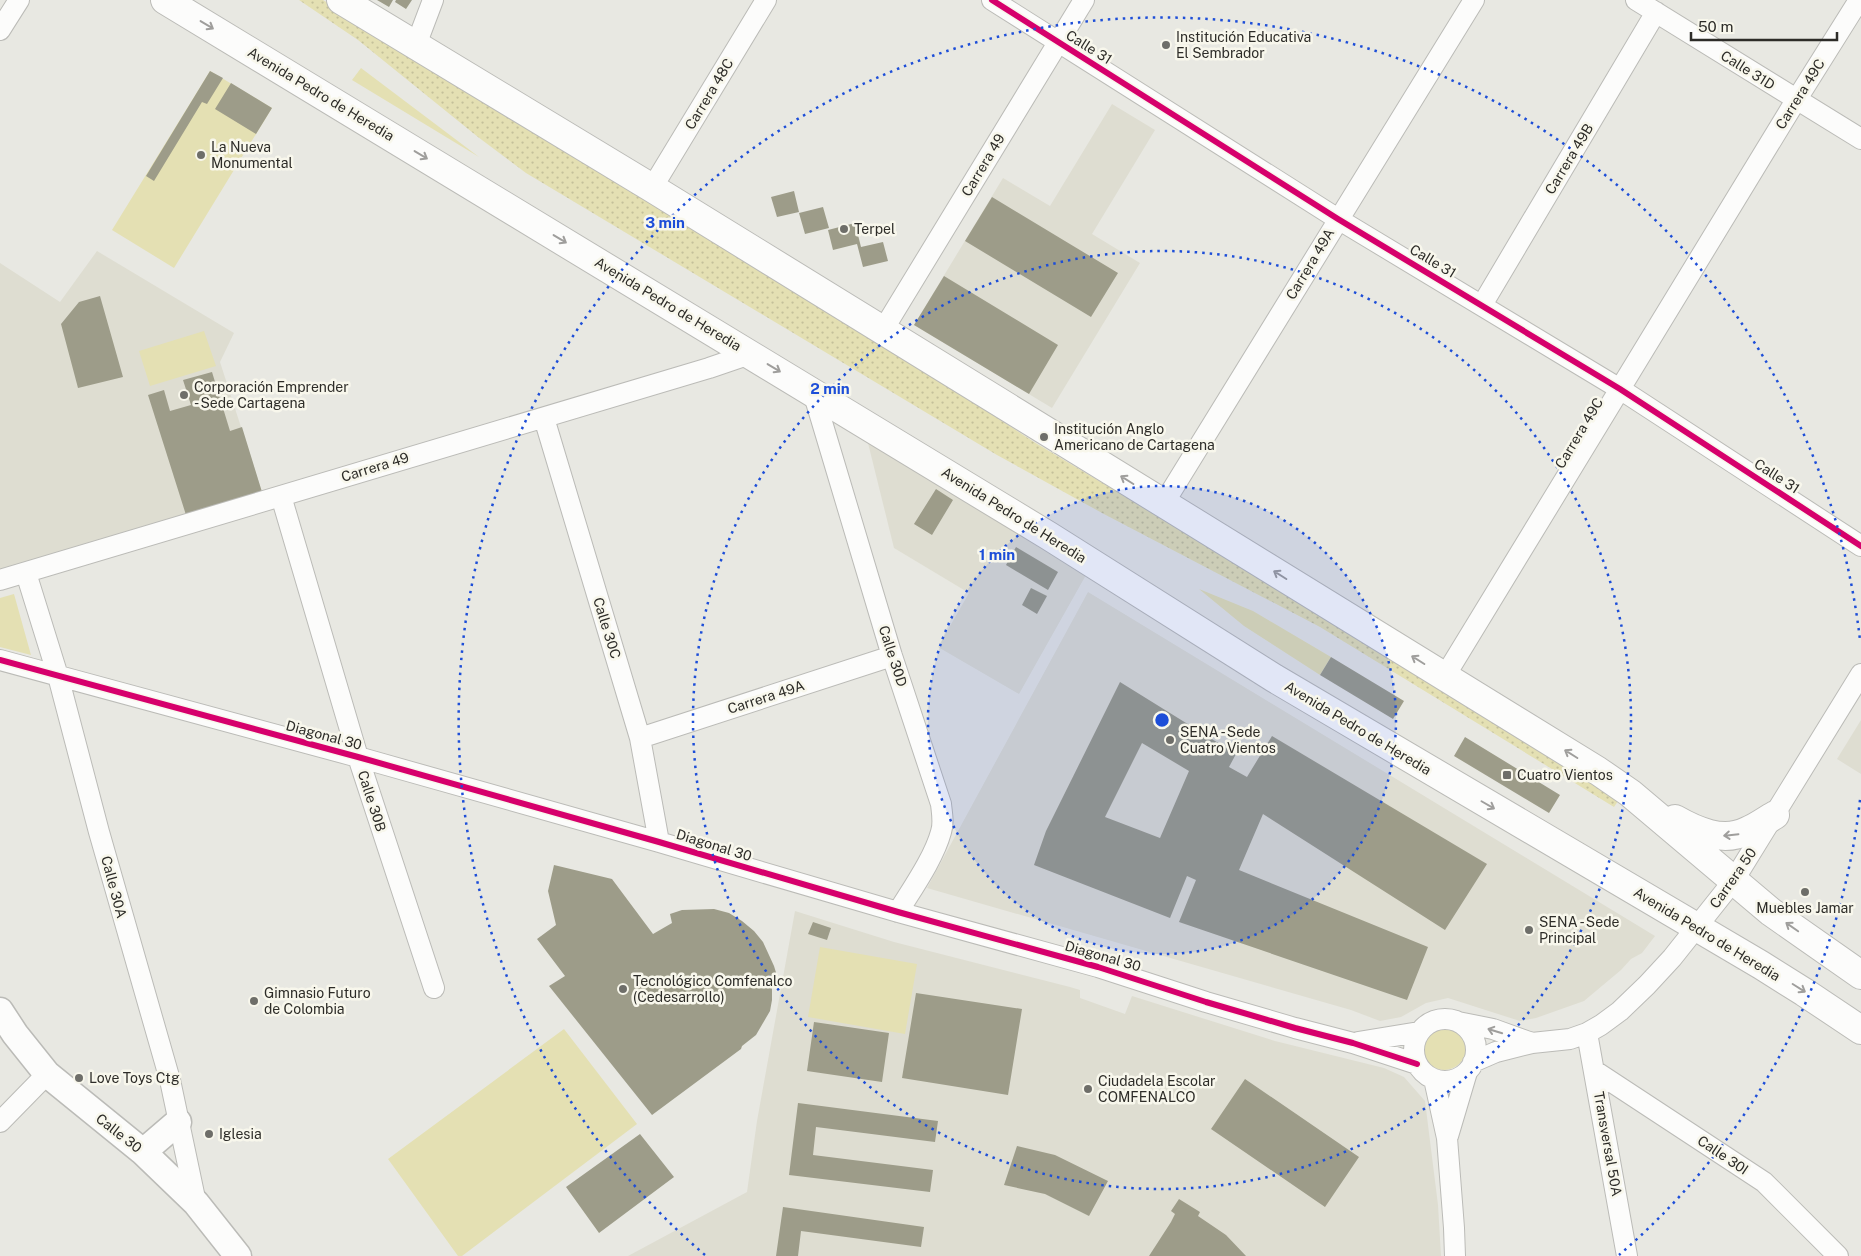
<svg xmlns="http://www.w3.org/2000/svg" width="1861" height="1256" font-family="'Public Sans',sans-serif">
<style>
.built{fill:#deddd1}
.green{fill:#e4e0b3}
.park{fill:url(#park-dots)}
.building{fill:#9d9c89;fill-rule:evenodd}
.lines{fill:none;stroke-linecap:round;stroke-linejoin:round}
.minor-casing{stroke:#bbbbb7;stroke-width:22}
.major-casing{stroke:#bbbbb7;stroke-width:29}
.highway-casing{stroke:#bbbbb7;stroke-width:30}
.minor{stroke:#fcfcfb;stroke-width:20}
.major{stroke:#fcfcfb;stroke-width:26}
.highway{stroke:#fcfcfb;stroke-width:28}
.cycleway-casing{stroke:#f8f7ec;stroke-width:9}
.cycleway{stroke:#d6006c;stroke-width:6}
.oneway{stroke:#9f9e9c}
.ring{fill:none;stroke:#1d4ed8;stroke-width:2.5;stroke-dasharray:2.5 5}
.poi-dot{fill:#6e6e69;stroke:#f8f7ec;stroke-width:2}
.labels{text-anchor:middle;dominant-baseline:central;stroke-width:5;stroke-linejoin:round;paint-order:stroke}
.poi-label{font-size:14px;fill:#2d2c28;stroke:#f8f7ec;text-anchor:start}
.street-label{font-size:14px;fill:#2d2c28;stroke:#f8f7ec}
.centre{fill:#1d4ed8;stroke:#f8f7ec;stroke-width:2.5}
.ring-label{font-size:15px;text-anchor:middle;font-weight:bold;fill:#1d4ed8;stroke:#f8f7ec;stroke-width:5;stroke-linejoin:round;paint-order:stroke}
</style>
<defs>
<pattern id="park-dots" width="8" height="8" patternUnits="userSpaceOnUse" patternTransform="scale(1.25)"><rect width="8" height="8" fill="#e4e0b3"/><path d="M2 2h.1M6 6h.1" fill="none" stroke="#c4c09a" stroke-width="1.8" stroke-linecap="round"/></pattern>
</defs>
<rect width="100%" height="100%" fill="#e8e8e2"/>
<path class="built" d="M 1112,104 L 1155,130 L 1092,234 L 1140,263 L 1052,408 L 914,325 L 1003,178 L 1050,206 Z
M 97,251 L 234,333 L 220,362 L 262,492 L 0,570 L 0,263 L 60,302 Z
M 868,443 L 1086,575 L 1019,694 L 938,647 L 969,593 L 894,548 Z
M 1088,592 L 1655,936 L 1642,953 L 1631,959 L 1621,970 L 1584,1001 L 1536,1018 L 1520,1021 L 1448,998 L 1426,1003 L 1401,1017 L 1380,1021 L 1351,1010 L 927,888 Z
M 1861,720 L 1861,774 L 1837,759 Z
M 795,911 L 894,942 L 1070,987 L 1080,990 L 1080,998 L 1125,1014 L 1132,996 L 1275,1041 L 1384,1068 L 1404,1077 L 1425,1101 L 1438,1205 L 1441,1256 L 628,1256 L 747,1192 L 757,1121 Z"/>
<path class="green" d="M 361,68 L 479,157 L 352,80 Z
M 210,71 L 272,108 L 174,268 L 112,230 Z
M 204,331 L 216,366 L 150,386 L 139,351 Z
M 1199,589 L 1253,611 L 1331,657 L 1320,675 L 1244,626 Z
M 14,594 L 31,655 L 0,647 L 0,598 Z
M 820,947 L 917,964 L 905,1034 L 808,1017 Z
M1422 1048a22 22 0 1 1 44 0a22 22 0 1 1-44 0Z
M 564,1029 L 637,1124 L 462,1256 L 458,1256 L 388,1159 Z"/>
<path class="park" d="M 299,0 L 323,0 L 859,328 L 1034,442 L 1254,574 L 1620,798 L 1614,807 L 1320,627 L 1102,513 L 997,455 L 526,173 L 478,137 L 358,40 Z"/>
<path class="building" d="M 377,0 L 393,0 L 389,7 Z
M 396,0 L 412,0 L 406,9 L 395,2 Z
M 210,71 L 223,78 L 207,104 L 202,102 L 154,181 L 146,176 Z
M 231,83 L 272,108 L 256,134 L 215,109 Z
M 794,191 L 799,212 L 777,217 L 771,197 Z
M 992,197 L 1118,273 L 1091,317 L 965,241 Z
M 823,207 L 829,228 L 805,234 L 799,213 Z
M 855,223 L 861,247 L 883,242 L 888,261 L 863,267 L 857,244 L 833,250 L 828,230 Z
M 944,276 L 1058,345 L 1029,394 L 914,325 Z
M 100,296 L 123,377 L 78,388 L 61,324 L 79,302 Z
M 212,372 L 230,431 L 242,427 L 262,492 L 186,515 L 148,395 L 164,390 L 170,411 L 191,405 L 183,380 Z
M 936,489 L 953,500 L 932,535 L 914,524 Z
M 1016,547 L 1058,572 L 1048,590 L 1006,565 Z
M 1031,588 L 1047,596 L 1037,614 L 1022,605 Z
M 1331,657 L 1404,701 L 1393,719 L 1320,675 Z
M 1120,682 L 1236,754 L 1229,767 L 1247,777 L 1272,736 L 1487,864 L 1445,930 L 1263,814 L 1239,870 L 1428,947 L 1407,1000 L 1179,922 L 1196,880 L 1187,876 L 1170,918 L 1034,865 L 1046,831 ZM 1142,743 L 1189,771 L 1160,838 L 1105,817 Z
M 1465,737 L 1560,795 L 1549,813 L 1454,756 Z
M 554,865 L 612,879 L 653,934 L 672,923 L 670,914 L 682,910 L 714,909 L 729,913 L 742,921 L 754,931 L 763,942 L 774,966 L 778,979 L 772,980 L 772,1000 L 770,1011 L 756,1035 L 742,1046 L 741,1049 L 652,1115 L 549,986 L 565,976 L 537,939 L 556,925 L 548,891 Z
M 813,922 L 831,928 L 827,940 L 808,934 Z
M 916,993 L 1022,1009 L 1008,1095 L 902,1078 Z
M 814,1022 L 889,1033 L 882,1082 L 807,1071 Z
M 1245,1079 L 1359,1157 L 1325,1207 L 1211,1129 Z
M 798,1103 L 938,1121 L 935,1142 L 816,1127 L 813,1155 L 933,1170 L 930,1192 L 789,1175 Z
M 640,1134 L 674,1177 L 599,1233 L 566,1187 Z
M 1017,1146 L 1055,1155 L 1108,1181 L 1089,1216 L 1045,1194 L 1004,1185 Z
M 1179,1199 L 1200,1212 L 1198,1216 L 1226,1235 L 1246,1256 L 1149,1256 L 1171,1222 L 1175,1214 L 1171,1211 Z
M 783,1207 L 924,1227 L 921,1247 L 801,1231 L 798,1256 L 776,1256 Z"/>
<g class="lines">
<defs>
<path id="minor" d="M 992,0 L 1338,219 L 1620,389 L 1861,546
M 1636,0 L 1861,139
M 0,30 L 19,0
M 416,45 L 433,0
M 652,188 L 766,0
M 1482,305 L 1656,12
M 883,330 L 1084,0
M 813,392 L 892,656 L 941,804 C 942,814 944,823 941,832 C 934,858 912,889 898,912
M 544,418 L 640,738 L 659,842
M 281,496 L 358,757 L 434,988
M 1164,503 L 1474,0
M 26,573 L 58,676 L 99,832 L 170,1080 L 196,1203
M 0,580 L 709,368 L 750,354
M 0,660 L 358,757 L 659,842 L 898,912 L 1098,967 L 1206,1002 L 1295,1028 L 1353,1043 L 1417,1064
M 1445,676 L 1790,110 L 1859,0
M 640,738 L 892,656
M1414 1050a31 31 0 1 1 62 0a31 31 0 1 1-62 0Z
M 1458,1022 L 1493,1029 L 1532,1043
M 1587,1033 L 1627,1256
M 1358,1042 L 1419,1032
M 1473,1062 L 1496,1052 L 1532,1043 L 1570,1039 L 1587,1033 L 1601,1025 L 1620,1011 L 1647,985 L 1672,958 L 1734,880 L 1861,674
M 1595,1071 L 1764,1182 L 1838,1256
M 1434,1079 L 1447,1138 L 1454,1228 L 1455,1256
M 0,1122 L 47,1074
M 1448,1136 L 1467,1072"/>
<path id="major" d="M 0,1011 L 15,1034 L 47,1074 L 143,1152 L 196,1203 L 238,1256
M 143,1152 L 178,1122"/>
<path id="highway" d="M 165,0 L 1049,536 L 1274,678 L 1761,965 L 1804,992 L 1861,1030
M 341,0 L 652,188 L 1598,771 L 1630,793 L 1771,912 L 1861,975
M 1675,819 C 1696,831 1723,843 1747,831 C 1757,827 1766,820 1775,815"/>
</defs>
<use href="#minor" class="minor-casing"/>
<use href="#major" class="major-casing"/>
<use href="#highway" class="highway-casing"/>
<use href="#minor" class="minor"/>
<use href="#major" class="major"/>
<use href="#highway" class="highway"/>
<defs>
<path id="cycleway" d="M 992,0 L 1338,219 L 1620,389 L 1861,546
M 0,660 L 358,757 L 659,842 L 898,912 L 1098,967 L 1206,1002 L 1295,1028 L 1353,1043 L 1417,1064"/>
</defs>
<use href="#cycleway" class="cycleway-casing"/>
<use href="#cycleway" class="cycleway"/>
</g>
<defs><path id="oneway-shaft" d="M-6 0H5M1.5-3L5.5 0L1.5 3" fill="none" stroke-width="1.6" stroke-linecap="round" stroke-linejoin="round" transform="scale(1.25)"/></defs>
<g class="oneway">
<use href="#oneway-shaft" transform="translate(207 25) rotate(31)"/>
<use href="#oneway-shaft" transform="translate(421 155) rotate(31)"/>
<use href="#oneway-shaft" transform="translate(560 239) rotate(31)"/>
<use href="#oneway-shaft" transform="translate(774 368) rotate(31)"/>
<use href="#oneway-shaft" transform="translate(1127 480) rotate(-148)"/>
<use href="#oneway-shaft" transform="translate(1280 575) rotate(-148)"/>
<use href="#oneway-shaft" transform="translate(1418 660) rotate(-148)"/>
<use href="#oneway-shaft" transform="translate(1571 754) rotate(-148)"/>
<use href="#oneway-shaft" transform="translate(1488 805) rotate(30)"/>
<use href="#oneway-shaft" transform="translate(1731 835) rotate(174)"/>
<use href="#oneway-shaft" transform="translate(1792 927) rotate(-145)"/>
<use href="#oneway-shaft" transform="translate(1799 988) rotate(32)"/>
<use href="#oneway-shaft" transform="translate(1495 1031) rotate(-163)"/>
</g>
<circle cx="1162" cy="720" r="234" fill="#1d4ed8" fill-opacity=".12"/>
<g class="ring">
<circle cx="1162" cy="720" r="234"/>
<circle cx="1162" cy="720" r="469"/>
<path d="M1860 800A703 703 0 0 1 1619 1255M705 1255A703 703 0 1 1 1860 640"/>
</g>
<g class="poi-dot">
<circle cx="1166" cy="45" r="5"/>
<circle cx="201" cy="155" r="5"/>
<circle cx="844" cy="229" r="5"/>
<circle cx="184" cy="395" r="5"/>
<circle cx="1044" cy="437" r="5"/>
<circle cx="1170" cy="740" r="5"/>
<rect x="1502" y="770" width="10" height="10" rx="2.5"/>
<circle cx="1805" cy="892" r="5"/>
<circle cx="1529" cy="930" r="5"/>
<circle cx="623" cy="989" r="5"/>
<circle cx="254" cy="1001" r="5"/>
<circle cx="79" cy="1078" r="5"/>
<circle cx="1088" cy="1089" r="5"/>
<circle cx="209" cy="1134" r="5"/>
</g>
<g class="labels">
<g class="poi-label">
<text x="1176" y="37">Institución Educativa<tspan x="1176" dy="16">El Sembrador</tspan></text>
<text x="211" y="147">La Nueva<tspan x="211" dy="16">Monumental</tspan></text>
<text x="854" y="229">Terpel</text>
<text x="194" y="387">Corporación Emprender<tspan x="194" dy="16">- Sede Cartagena</tspan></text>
<text x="1054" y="429">Institución Anglo<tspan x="1054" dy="16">Americano de Cartagena</tspan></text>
<text x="1180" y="732">SENA - Sede<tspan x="1180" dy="16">Cuatro Vientos</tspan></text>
<text x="1517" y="775">Cuatro Vientos</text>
<text x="1805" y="908" text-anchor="middle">Muebles Jamar</text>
<text x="1539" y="922">SENA - Sede<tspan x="1539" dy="16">Principal</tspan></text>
<text x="633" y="981">Tecnológico Comfenalco<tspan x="633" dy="16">(Cedesarrollo)</tspan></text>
<text x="264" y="993">Gimnasio Futuro<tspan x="264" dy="16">de Colombia</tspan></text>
<text x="89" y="1078">Love Toys Ctg</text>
<text x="1098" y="1081">Ciudadela Escolar<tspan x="1098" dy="16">COMFENALCO</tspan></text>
<text x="219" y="1134">Iglesia</text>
</g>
<g class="street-label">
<text transform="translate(1089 47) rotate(32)">Calle 31</text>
<text transform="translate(1748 70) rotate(32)">Calle 31D</text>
<text transform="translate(321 94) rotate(31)">Avenida Pedro de Heredia</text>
<text transform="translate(709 94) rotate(-59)">Carrera 48C</text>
<text transform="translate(1800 94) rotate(-58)">Carrera 49C</text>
<text transform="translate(1569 159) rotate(-59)">Carrera 49B</text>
<text transform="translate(983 165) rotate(-59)">Carrera 49</text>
<text transform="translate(1433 261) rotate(31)">Calle 31</text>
<text transform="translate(1310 264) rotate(-59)">Carrera 49A</text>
<text transform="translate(668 304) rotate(31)">Avenida Pedro de Heredia</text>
<text transform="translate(1579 433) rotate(-59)">Carrera 49C</text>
<text transform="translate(375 467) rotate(-17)">Carrera 49</text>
<text transform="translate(1777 476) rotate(33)">Calle 31</text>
<text transform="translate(1014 515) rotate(32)">Avenida Pedro de Heredia</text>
<text transform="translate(607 628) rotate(73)">Calle 30C</text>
<text transform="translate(893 656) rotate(72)">Calle 30D</text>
<text transform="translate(766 697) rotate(-18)">Carrera 49A</text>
<text transform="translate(1358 728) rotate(31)">Avenida Pedro de Heredia</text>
<text transform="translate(324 735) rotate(15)">Diagonal 30</text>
<text transform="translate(372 801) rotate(72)">Calle 30B</text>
<text transform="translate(714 845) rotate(17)">Diagonal 30</text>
<text transform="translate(1733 878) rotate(-55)">Carrera 50</text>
<text transform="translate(114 887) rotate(75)">Calle 30A</text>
<text transform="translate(1707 934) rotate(31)">Avenida Pedro de Heredia</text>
<text transform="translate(1103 956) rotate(16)">Diagonal 30</text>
<text transform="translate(119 1133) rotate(38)">Calle 30</text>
<text transform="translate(1608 1144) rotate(80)">Transversal 50A</text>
<text transform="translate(1723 1155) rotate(34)">Calle 30I</text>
</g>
</g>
<circle cx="1162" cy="720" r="8" class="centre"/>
<g class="ring-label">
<text x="665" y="228">3 min</text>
<text x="830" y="394">2 min</text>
<text x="997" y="560">1 min</text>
</g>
<path d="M1691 32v8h146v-8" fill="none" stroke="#2d2c28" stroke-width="2.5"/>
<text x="1698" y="32" font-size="15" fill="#2d2c28" stroke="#f8f7ec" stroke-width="4" paint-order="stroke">50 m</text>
</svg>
